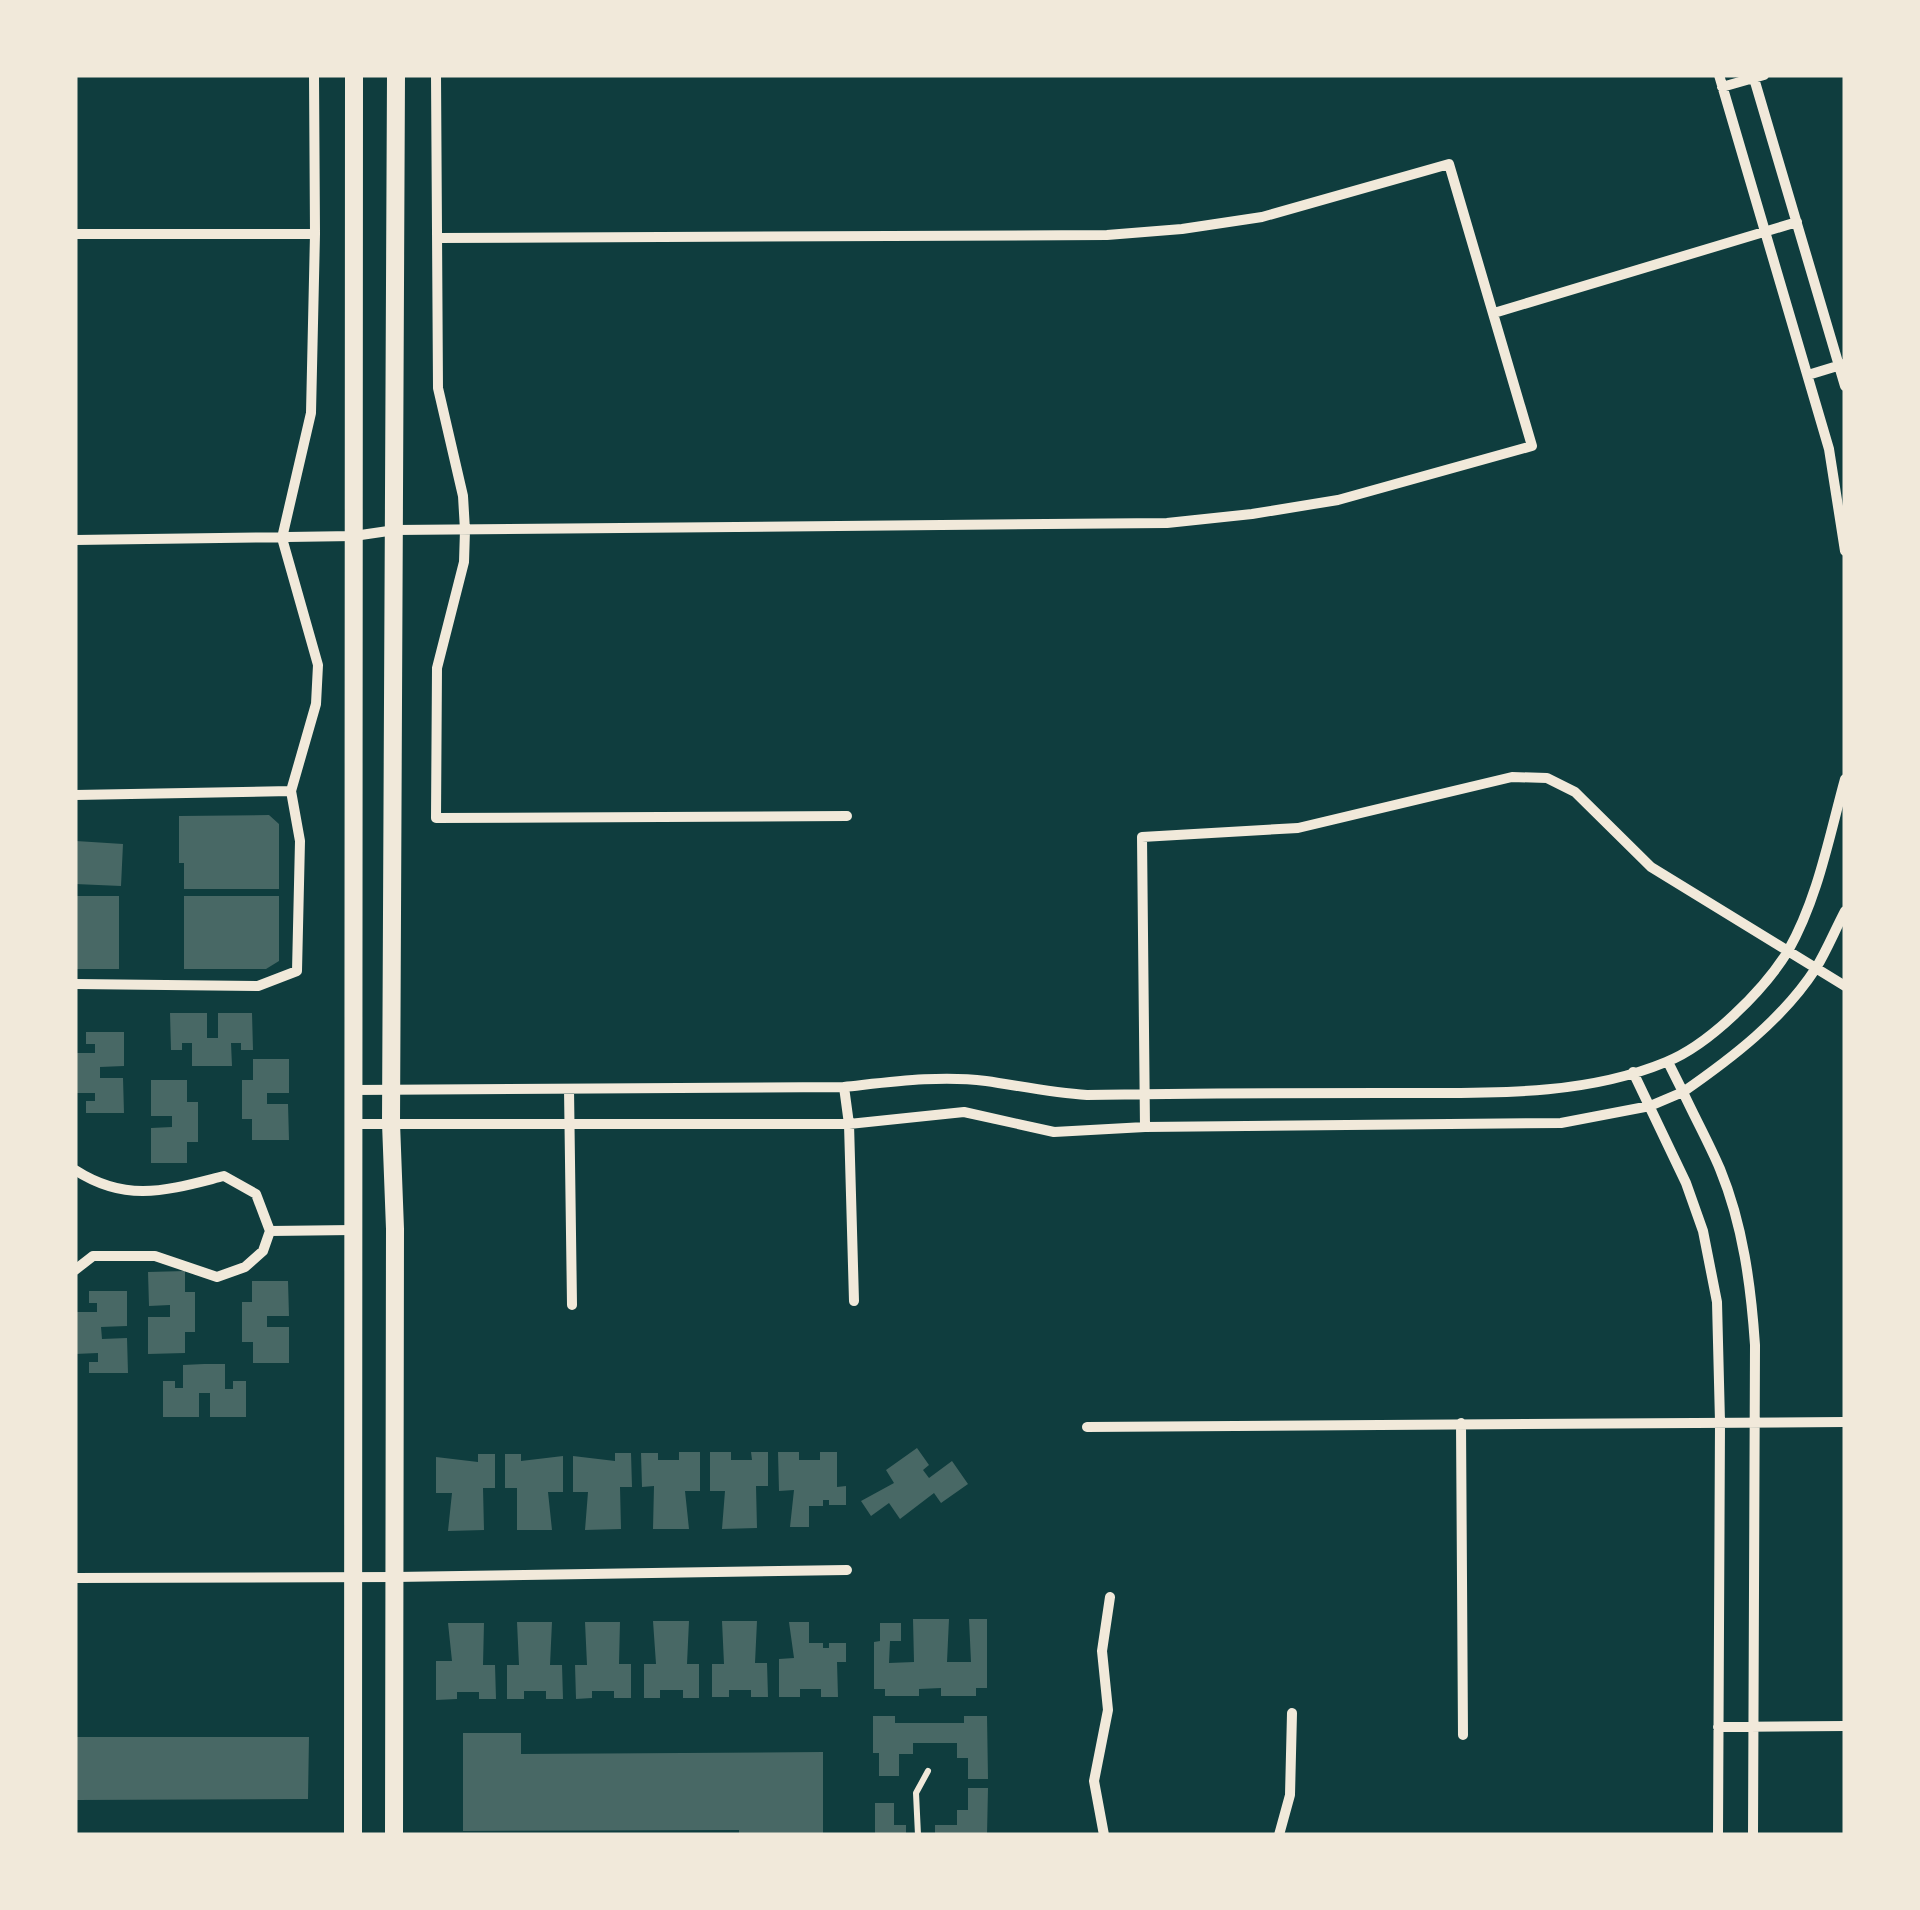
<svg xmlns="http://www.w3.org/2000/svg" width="1920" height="1910" font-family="Inter,sans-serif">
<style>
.building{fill:#486865}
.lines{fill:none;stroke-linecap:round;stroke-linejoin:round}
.service{stroke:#f1e9da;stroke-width:6}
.minor{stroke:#f1e9da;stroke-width:10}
.secondary{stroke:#f1e9da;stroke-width:18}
</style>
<rect width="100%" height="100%" fill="#0f3d3e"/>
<path class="building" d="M 269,815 L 279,824 L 279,889 L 184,889 L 184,863 L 179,863 L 179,816 Z
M 76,841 L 123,844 L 121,886 L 75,884 Z
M 75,896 L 119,896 L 119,969 L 75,969 Z
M 184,896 L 279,896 L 279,961 L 266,969 L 184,969 Z
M 170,1013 L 207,1013 L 207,1038 L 218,1038 L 218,1013 L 252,1013 L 253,1050 L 241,1050 L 241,1043 L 231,1043 L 232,1066 L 192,1066 L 192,1043 L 182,1043 L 182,1050 L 171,1050 Z
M 86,1032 L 124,1032 L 124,1066 L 100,1067 L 100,1078 L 123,1078 L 124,1113 L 86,1113 L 86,1101 L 95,1101 L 95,1093 L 75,1093 L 75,1053 L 95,1053 L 95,1044 L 86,1044 Z
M 253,1059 L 289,1059 L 289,1093 L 267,1093 L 267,1104 L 288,1104 L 289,1140 L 252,1140 L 252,1119 L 242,1119 L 242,1080 L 253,1080 Z
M 151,1080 L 187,1080 L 187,1102 L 198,1102 L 198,1142 L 187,1142 L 187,1163 L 151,1163 L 151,1128 L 172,1127 L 172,1116 L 151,1116 Z
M 185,1271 L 185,1292 L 195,1292 L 195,1332 L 185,1332 L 185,1353 L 148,1354 L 148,1317 L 170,1317 L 170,1305 L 149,1306 L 148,1272 Z
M 252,1281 L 288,1281 L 289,1316 L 267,1316 L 267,1327 L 289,1327 L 289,1363 L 253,1363 L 253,1342 L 242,1342 L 242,1302 L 252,1302 Z
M 89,1291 L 127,1291 L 127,1326 L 101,1327 L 102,1339 L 127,1338 L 128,1373 L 89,1373 L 89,1362 L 98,1362 L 98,1353 L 75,1354 L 75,1312 L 97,1312 L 97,1303 L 89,1303 Z
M 204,1364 L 225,1364 L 225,1389 L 233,1389 L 233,1381 L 246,1381 L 246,1417 L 210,1417 L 210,1393 L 199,1393 L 199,1417 L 163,1417 L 163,1381 L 175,1381 L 175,1388 L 183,1388 L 183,1365 Z
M 917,1448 L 929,1465 L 923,1470 L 929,1478 L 952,1461 L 968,1484 L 941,1503 L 934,1493 L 900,1519 L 889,1503 L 871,1516 L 861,1501 L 894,1483 L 886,1470 Z
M 679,1452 L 700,1452 L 700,1491 L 685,1491 L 689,1529 L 653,1529 L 654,1486 L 642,1487 L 641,1453 L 658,1453 L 658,1460 L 679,1460 Z
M 710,1452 L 731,1452 L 731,1460 L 752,1460 L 751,1452 L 768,1452 L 768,1486 L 756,1486 L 757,1528 L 722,1529 L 725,1491 L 710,1491 Z
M 778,1452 L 799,1452 L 799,1460 L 820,1460 L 820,1452 L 837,1452 L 837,1487 L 846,1486 L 846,1505 L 829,1505 L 829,1500 L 823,1500 L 823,1506 L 809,1506 L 809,1527 L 790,1527 L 794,1490 L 779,1491 Z
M 615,1453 L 631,1453 L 632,1487 L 620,1487 L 621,1529 L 585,1530 L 588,1492 L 573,1492 L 573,1456 L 615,1461 Z
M 478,1454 L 495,1454 L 495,1488 L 483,1488 L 484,1530 L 448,1531 L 452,1493 L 436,1493 L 436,1457 L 478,1462 Z
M 505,1454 L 521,1454 L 521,1461 L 563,1456 L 563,1492 L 548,1492 L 552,1530 L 517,1530 L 517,1488 L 505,1488 Z
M 913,1619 L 949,1619 L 947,1662 L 971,1662 L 969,1619 L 987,1619 L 987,1688 L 976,1688 L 976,1696 L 941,1696 L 941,1688 L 919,1689 L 919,1696 L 885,1696 L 885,1689 L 874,1689 L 874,1642 L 880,1641 L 880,1623 L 901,1623 L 901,1641 L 890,1641 L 889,1663 L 914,1662 Z
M 653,1621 L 689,1621 L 687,1664 L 699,1664 L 699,1698 L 683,1698 L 683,1690 L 660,1690 L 660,1698 L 644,1698 L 644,1664 L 656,1664 Z
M 722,1621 L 757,1621 L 755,1663 L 767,1663 L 768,1697 L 751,1697 L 751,1690 L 729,1690 L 729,1697 L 712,1697 L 712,1664 L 724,1664 Z
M 517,1622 L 552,1622 L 550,1665 L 562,1665 L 563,1699 L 546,1699 L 546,1691 L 524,1691 L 524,1699 L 507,1699 L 507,1665 L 519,1665 Z
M 585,1622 L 620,1622 L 619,1664 L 631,1664 L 631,1698 L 614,1698 L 614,1691 L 592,1691 L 592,1698 L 576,1699 L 575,1665 L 587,1665 Z
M 789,1622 L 809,1622 L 809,1643 L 823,1643 L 823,1648 L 829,1648 L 829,1643 L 846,1643 L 846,1662 L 837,1662 L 838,1697 L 821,1697 L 821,1689 L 800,1689 L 800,1697 L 779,1697 L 779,1659 L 794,1658 Z
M 448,1623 L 484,1623 L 483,1665 L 495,1665 L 496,1699 L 479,1699 L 479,1692 L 457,1692 L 457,1699 L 436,1700 L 436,1661 L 452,1661 Z
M 873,1716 L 895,1716 L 895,1723 L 964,1723 L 964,1716 L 987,1716 L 988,1779 L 968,1779 L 968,1758 L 957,1758 L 957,1743 L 913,1743 L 913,1754 L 899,1754 L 899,1776 L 879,1776 L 879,1753 L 873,1753 Z
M 463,1733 L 521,1733 L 521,1754 L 823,1752 L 823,1835 L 739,1835 L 739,1830 L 463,1831 Z
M 75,1737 L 309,1737 L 308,1799 L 75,1800 Z
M 968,1788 L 988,1788 L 987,1835 L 935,1835 L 935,1825 L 957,1825 L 957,1810 L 968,1810 Z
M 875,1803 L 894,1803 L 894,1825 L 906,1825 L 906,1835 L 875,1835 Z"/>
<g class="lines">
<path class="service" d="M 918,1835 L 916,1793 L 928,1771"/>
<path class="minor" d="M 436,75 L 438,388 L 463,496 L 465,530 L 464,562 L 437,668 L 436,818 L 847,816
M 1719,75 L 1829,449 L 1845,551
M 1753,75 L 1845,386
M 1722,87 L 1764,75
M 75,234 L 315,234
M 1494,313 L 1797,222
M 1808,375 L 1844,364
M 75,540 L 354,536 L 395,530 L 1167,523 L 1252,514 L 1338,500 L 1532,446 L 1449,164 L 1262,217 L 1182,229 L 1107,235 L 437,238
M 75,795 L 291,791
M 75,984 L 258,986 L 297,971 L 300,841 L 291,791 L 316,704 L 318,665 L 282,538 L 311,413 L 315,234 L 314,75
M 1633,1072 L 1686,1183 L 1703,1231 L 1717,1302 L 1720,1422 L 1718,1835
M 844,1087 L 849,1124 L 854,1301
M 569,1089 L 572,1305
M 353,1090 L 844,1087 C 891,1082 939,1075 986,1081 C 1020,1086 1053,1093 1087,1095 C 1186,1093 1284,1093 1382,1093 C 1476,1092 1577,1099 1666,1062 C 1709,1045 1764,990 1788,951 C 1818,898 1829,837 1845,779
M 353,1124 L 849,1124 L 964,1112 L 1054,1132 L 1145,1127 L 1561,1123 L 1650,1106 L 1683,1092 L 1668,1062
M 1145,1127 L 1142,837 L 1298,828 L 1512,777 L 1547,778 L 1575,792 L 1651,867 L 1845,986
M 75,1170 C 128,1204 168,1190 224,1176 L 256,1194 L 270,1231 L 263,1251 L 245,1267 L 217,1277 L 155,1256 L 93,1256 L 75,1270
M 270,1231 L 353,1230
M 1461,1423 L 1463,1735
M 1087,1427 L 1845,1422
M 75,1578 L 395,1577 L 847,1570
M 1718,1727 L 1845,1726
M 1104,1835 L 1094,1781 L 1108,1710 L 1102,1651 L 1110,1597
M 1279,1835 L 1290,1795 L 1292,1713
M 1753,1835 L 1755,1345 C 1751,1286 1743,1225 1720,1169 C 1709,1143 1695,1118 1683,1092 C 1732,1058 1783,1019 1816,968 C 1827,950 1835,930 1845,911"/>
<path class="secondary" d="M 353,1835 L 354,75
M 394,1835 L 395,1229 L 391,1123 L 396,75"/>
</g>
<rect width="1920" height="1910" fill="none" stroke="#f1e9da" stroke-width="155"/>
</svg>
